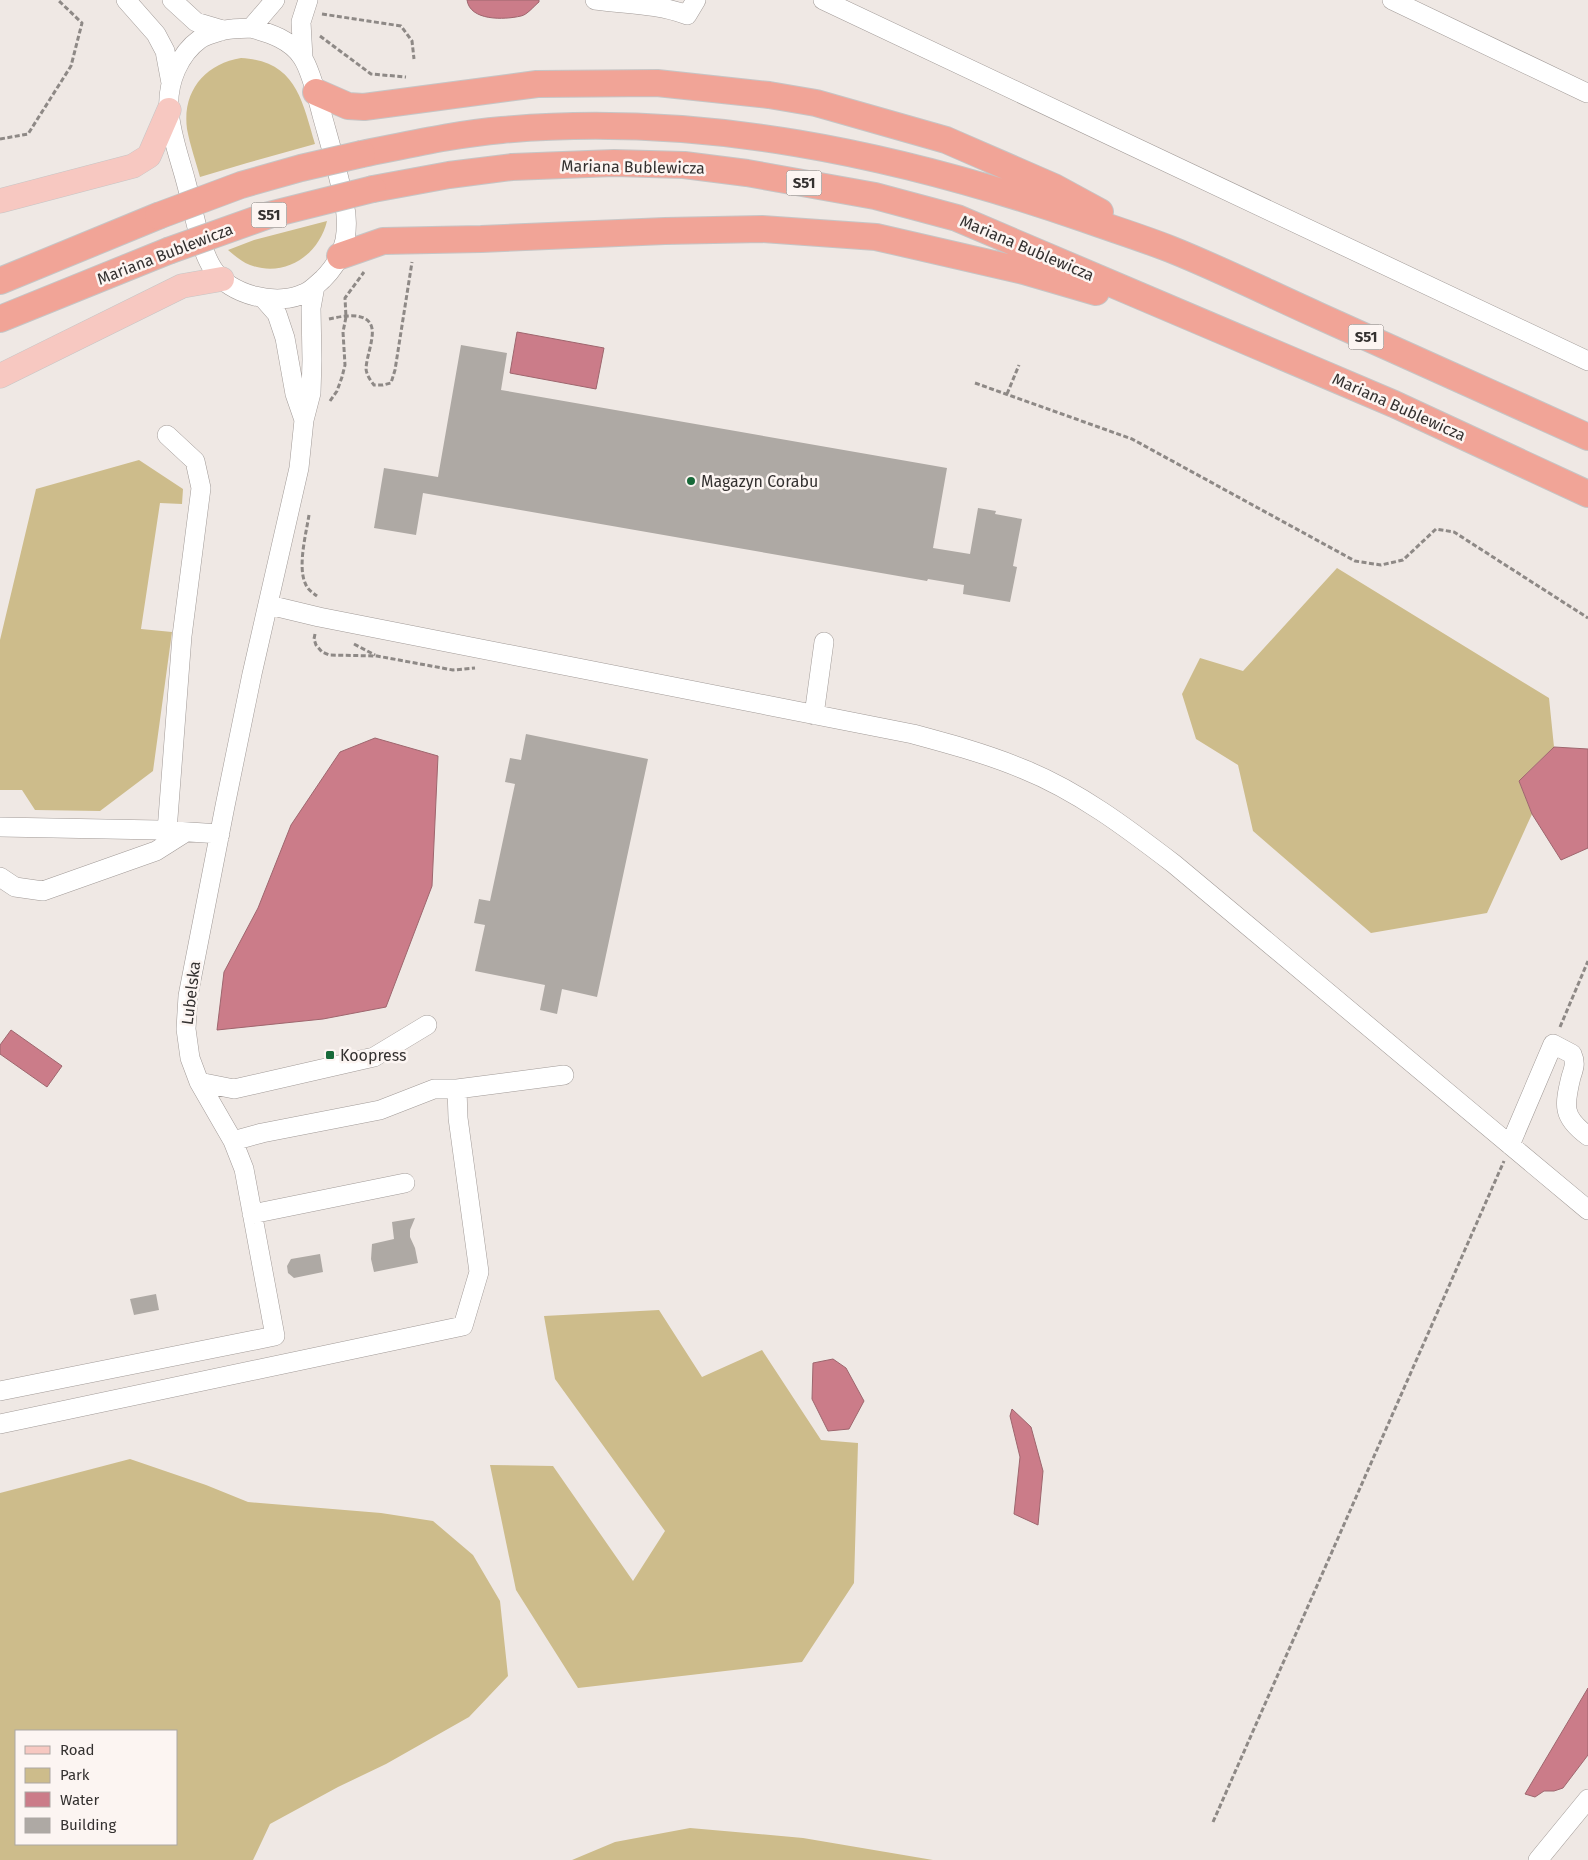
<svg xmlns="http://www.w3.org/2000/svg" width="1588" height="1860" font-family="'Fira Sans',sans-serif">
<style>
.green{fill:#cdbc8b;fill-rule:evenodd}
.water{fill:#cb7c89;stroke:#9e666e}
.building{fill:#aea9a4}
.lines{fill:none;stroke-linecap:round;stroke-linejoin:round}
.minor-casing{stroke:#a19a97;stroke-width:20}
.major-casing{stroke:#c6c5c5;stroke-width:25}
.highway-casing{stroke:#c6c5c5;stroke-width:28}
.path{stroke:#8e8986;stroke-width:3;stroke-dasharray:5 2.5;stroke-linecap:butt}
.minor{stroke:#fff;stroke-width:19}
.major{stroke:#f7c8c1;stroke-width:24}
.highway{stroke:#f1a497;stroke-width:26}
.highway-bridge-casing{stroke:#c6c5c5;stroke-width:28;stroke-linecap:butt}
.highway-bridge{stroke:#f1a497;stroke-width:26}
.poi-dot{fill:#176939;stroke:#fcf5f2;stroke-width:2}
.labels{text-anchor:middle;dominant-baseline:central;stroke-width:5;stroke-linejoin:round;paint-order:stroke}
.shield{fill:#fcf5f2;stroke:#706c6a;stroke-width:1}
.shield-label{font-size:15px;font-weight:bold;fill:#343130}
.street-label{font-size:16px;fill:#343130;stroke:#fcf5f2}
.poi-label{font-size:16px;fill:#343130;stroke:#fcf5f2;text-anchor:start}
</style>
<rect width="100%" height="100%" fill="#efe8e4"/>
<path class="green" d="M 241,58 C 296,61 302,100 315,144 L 247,163 L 200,177 C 196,162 190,145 187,129 C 182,91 205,64 241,58 Z
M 327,221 C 319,255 285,278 250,265 C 242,262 235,256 228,250 L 254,240 Z
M 139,460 L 183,489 L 182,504 L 160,503 L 141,629 L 172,632 L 153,771 L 100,811 L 35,810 L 22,790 L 0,790 L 0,640 L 36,489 Z
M 1337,568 L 1549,698 L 1554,747 L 1519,781 L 1532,814 L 1487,913 L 1371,933 L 1253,831 L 1238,765 L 1196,739 L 1182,694 L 1200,658 L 1243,671 Z
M 659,1310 L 702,1377 L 762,1350 L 821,1440 L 858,1443 L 854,1583 L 802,1662 L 578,1688 L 516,1590 L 490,1465 L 553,1466 L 633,1581 L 665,1531 L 555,1379 L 544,1316 Z
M 130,1459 L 206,1485 L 248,1502 L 381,1513 L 433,1521 L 473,1555 L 500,1601 L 508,1676 L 469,1717 L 386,1764 L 338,1787 L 270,1824 L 253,1860 L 0,1860 L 0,1493 ZM 16,1731 L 176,1731 L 176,1844 L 16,1844 Z
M 690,1828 L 803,1838 L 933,1860 L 572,1860 L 615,1842 Z"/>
<path class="water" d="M 467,0 L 539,0 L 539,2 C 534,6 527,15 521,16 C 504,20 470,21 467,0 Z
M 517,332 L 604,348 L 596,389 L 510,373 Z
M 375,738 L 438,756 L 432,886 L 386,1007 L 323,1019 L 217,1030 L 224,972 L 258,908 L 291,825 L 340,752 Z
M 1554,747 L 1588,749 L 1588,848 L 1561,860 L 1532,814 L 1519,781 Z
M 11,1030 L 62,1066 L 47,1087 L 0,1054 L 0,1045 Z
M 833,1359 L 846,1368 L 864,1401 L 849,1429 L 828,1431 L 812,1399 L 813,1363 Z
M 1012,1409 L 1031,1427 L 1043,1471 L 1038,1525 L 1014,1514 L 1020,1457 L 1010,1416 Z
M 1588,1688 L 1588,1755 L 1563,1788 L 1554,1791 L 1544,1791 L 1535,1797 L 1525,1794 Z"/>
<path class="building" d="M 461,345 L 507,353 L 501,390 L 947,468 L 933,548 L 970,554 L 978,508 L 996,511 L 995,514 L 1022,519 L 1013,566 L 1017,567 L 1010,602 L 963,594 L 964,585 L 928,579 L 927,581 L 423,493 L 416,535 L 374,528 L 384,468 L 438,477 Z
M 526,734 L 648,759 L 597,997 L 562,989 L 557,1014 L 540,1010 L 545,985 L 475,971 L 485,925 L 474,923 L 479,899 L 490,901 L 515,784 L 505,782 L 510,758 L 521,760 Z
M 415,1218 L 410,1230 L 410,1237 L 415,1248 L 418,1263 L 374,1272 L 371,1259 L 372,1244 L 394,1239 L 392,1222 Z
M 320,1254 L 323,1272 L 294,1278 L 288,1273 L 287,1266 L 291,1259 Z
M 156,1294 L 159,1310 L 134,1315 L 130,1299 Z"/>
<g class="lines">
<defs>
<path id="minor" d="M 126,0 L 156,34 L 165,51 L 171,83
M 172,0 L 196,22 L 223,30
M 595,0 C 625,4 659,4 687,15 L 696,0
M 823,0 L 1588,361
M 1392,0 L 1587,93
M 251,28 C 270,33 291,40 302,57 C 311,70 318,100 322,115 C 330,144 339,173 344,203 C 347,215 347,228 345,240 C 342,255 333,269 323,279 C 317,284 312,290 305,293 C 278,307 229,295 213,269 C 199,248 193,207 186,182 C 180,159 170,133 169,109 C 167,83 179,54 200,39 C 206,35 214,33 221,31 C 230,28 241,29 251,28 Z
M 251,28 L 275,0
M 303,58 L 301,22 L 308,0
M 263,298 L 277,314 L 285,338 L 295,394 L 304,420
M 269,605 L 319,617 L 913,734 C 950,744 987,754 1023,769 C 1078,791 1127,828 1174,864 L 1588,1210
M 814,715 L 824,642
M 0,827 L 159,830 L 220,834
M 167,831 L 182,636 L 201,488 L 195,461 L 167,435
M 0,877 L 15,887 L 43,891 L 156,851 L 186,832
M 199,1082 L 234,1089 L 374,1057 L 427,1025
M 233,1141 L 262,1133 L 380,1110 L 434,1089 L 457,1089 L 564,1075
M 1510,1145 L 1553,1044 L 1572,1054 C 1576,1063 1574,1068 1571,1077 C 1564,1106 1562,1117 1588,1136
M 252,1214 L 405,1183
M 0,1391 L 275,1336 L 244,1169 L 233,1141 L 199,1082 L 190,1058 L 186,1029 L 188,996 L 225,806 L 252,674 L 299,468 L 304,420 L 311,393 L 312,360 L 311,308 L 315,286
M 0,1424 L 463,1326 L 479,1272 L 458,1118 L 457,1089
M 1538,1860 L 1588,1799"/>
<path id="major" d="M 0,201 L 133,166 L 149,156 L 169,110
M 0,376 L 182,286 L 222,279"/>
<path id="highway" d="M 316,92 L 348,106 L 364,107 L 537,84 L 657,83 L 769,95 L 816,103 L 946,140 L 1054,187 L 1100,212
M 362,154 C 408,145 455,134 502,130 C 701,112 897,154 1085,219 C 1113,229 1142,238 1170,249 C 1220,269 1268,293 1317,315 C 1407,356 1498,396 1588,437
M 373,189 L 449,175 L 512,167 L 614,163 L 684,165 L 747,173 L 875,196 L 957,218 L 1394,404 L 1588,494
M 340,256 L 383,241 L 481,239 L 665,231 L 762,229 L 876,237 L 1024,271 L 1096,292
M 0,281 L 158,216
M 0,319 L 168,251"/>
</defs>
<use href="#minor" class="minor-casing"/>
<use href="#major" class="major-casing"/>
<use href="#highway" class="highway-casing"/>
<path class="path" d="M 322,14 L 401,26 L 412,41 L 414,59
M 320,36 L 371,74 L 406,77
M 0,139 L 28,134 L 71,66 L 82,23 L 58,0
M 329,319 C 346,315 376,310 372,337 C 371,347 367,357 366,368 C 366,374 370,380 374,385 L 383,385 L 391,383 L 395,370 L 412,262
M 975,383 L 1132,439 L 1355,561 L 1381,565 L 1403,560 L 1436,529 L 1454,532 L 1588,618
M 1007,394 L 1019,365
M 330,401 L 337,391 L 342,377 L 345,365 L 343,332 L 346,317 L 345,298 L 364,272
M 309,515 C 306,534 297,568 306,585 C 308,590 313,593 317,596
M 315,634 L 314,639 L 316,645 L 322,652 L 329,655 L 377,656 L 453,670 L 475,668
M 354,644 L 375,655
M 1560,1027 L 1588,961
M 1213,1822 L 1504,1161"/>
<use href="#minor" class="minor"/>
<use href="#major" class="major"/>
<use href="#highway" class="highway"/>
<defs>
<path id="highway-bridge" d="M 158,216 L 241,185 L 301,168 L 362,154
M 168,251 L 269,215 L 373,189"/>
</defs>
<use href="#highway-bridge" class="highway-bridge-casing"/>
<use href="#highway-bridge" class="highway-bridge"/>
</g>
<g class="poi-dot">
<circle cx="691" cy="481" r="5"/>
<rect x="325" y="1050" width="10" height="10" rx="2.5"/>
</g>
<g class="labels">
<g class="shield">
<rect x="786.5" y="170.5" width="35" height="25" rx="4"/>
<rect x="251.5" y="202.5" width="35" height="25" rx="4"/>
<rect x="1348.5" y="324.5" width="35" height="25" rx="4"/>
</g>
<g class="shield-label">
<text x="804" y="183">S51</text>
<text x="269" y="215">S51</text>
<text x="1366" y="337">S51</text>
</g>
<g class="street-label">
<text transform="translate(633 167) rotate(1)">Mariana Bublewicza</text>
<text transform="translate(1027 248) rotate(23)">Mariana Bublewicza</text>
<text transform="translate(165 254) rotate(-21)">Mariana Bublewicza</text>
<text transform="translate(1399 407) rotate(24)">Mariana Bublewicza</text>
<text transform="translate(191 993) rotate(-83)">Lubelska</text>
</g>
<g class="poi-label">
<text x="701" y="481">Magazyn Corabu</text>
<text x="340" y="1055">Koopress</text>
</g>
</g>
<rect x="15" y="1730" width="162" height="115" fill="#fcf5f2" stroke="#aca7a4"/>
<rect x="25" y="1746" width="25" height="8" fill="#f7c8c1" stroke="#aca7a4"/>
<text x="60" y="1755" font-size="15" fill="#343130">Road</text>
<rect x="25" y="1768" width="25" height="15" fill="#cdbc8b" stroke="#aca7a4"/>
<text x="60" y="1780" font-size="15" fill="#343130">Park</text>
<rect x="25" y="1792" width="25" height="15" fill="#cb7c89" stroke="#aca7a4"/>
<text x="60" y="1805" font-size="15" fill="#343130">Water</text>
<rect x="25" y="1818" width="25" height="15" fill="#aea9a4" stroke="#aca7a4"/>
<text x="60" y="1830" font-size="15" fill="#343130">Building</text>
</svg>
